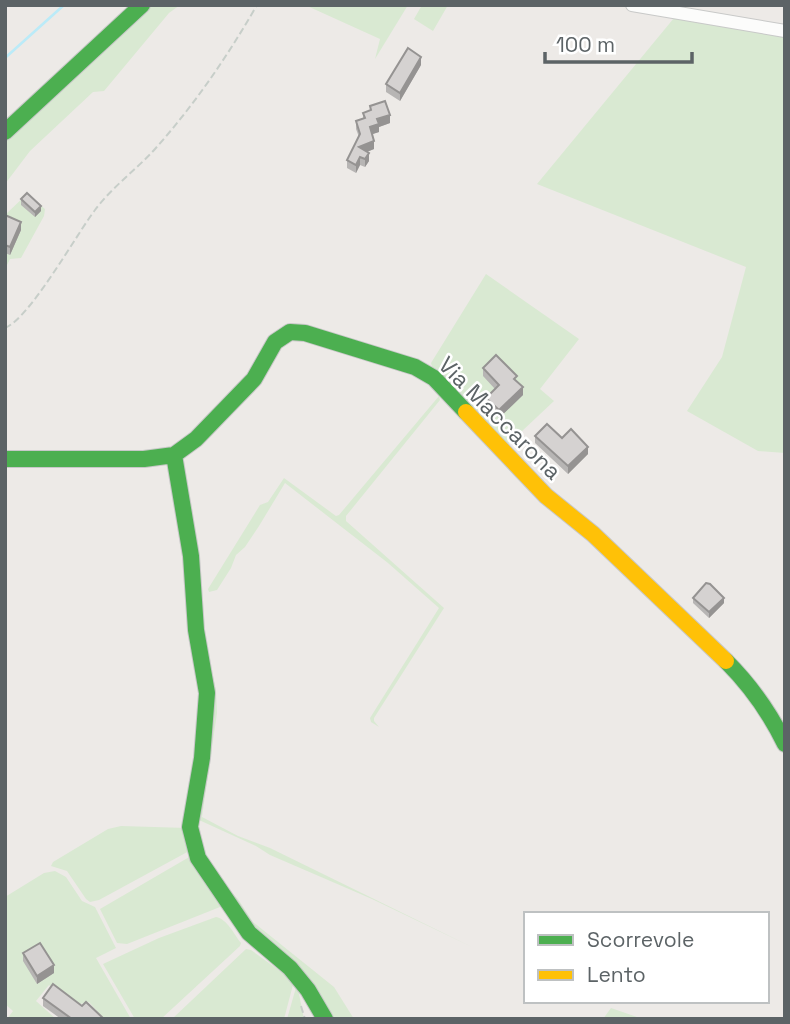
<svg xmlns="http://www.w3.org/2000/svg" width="790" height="1024" font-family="'Space Grotesk',sans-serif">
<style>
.green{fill:#d9e9d2}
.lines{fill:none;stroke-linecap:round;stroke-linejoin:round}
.stream{stroke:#bbebf8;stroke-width:2.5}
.street-casing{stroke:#c8c9c8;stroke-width:14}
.fast-casing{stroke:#c8c8c8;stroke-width:18}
.slow-casing{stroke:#c8c8c8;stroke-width:18}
.path{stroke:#c7cec9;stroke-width:2;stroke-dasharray:7 3.5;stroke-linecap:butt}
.street{stroke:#fcfcfb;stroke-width:12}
.fast{stroke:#4caf50;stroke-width:16}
.slow{stroke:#ffc107;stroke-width:16}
.wall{fill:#b7b5b4}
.shaded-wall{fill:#959392}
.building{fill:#d5d2d1;stroke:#959392;stroke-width:2}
.labels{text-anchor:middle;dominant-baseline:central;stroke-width:5;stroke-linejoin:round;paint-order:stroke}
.street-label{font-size:23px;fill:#5c6366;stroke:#fff}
</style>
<rect width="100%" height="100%" fill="#edeae7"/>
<path class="green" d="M 152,5 L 180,5 L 169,13 L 104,91 L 93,92 L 30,151 L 5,184 L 5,134 Z
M 305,5 L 408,5 L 375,59 L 380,39 Z
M 422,5 L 448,5 L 433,31 L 414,19 Z
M 674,18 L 785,37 L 785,453 L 758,451 L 687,411 L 722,357 L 746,267 L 537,184 Z
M 27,194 L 45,209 L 44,216 L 21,258 L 10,259 L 5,269 L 5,215 Z
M 486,274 L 579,339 L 540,389 L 554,401 L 503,449 L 435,377 L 431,363 Z
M 439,396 L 440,400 L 346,516 L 346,521 L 444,608 L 374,718 L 374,721 L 379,727 L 371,722 L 370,718 L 439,608 L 388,563 L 285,483 L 259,526 L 245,547 L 236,555 L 231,568 L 217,590 L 209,592 L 208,589 L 260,505 L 268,502 L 284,478 L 336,516 L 339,515 Z
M 207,650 L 216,690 L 217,713 L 202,817 L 238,836 L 270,848 L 474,948 L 372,899 L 270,855 L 256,846 L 199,820 L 197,824 L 207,861 L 224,885 L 238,899 L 253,922 L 334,987 L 354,1019 L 328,1019 L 267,945 L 204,861 L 195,818 Z
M 121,826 L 187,828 L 191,850 L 99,900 L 90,902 L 86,899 L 67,871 L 51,866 L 53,862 L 108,829 Z
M 191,856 L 225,905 L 127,944 L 117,943 L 100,909 Z
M 55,871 L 66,877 L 82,901 L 95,907 L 116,948 L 96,958 L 131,1019 L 104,1019 L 89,1002 L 80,1004 L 71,997 L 68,1001 L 49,985 L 36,1001 L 56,1019 L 7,1019 L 13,1011 L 5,1004 L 5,897 L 44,873 Z
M 216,917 C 227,919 234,934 241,943 L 240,946 L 161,1019 L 135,1019 L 103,964 L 159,938 Z
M 246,949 L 251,950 L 294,981 L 284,1019 L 172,1019 Z
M 297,984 L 304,1019 L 287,1019 Z
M 611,1008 L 637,1017 L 637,1019 L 603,1019 Z"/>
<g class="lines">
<path class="stream" d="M 5,58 L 64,5"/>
<defs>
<path id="street" d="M 632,5 L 785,31"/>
<path id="fast" d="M 5,132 L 142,5
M 174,455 L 191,556 L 196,630 L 207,693 L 202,758 L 190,827 L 198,858 L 249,933 L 290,968 L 308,990 L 325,1019
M 5,459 L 144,459 L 174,455 L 196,439 L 254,379 L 275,342 L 290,332 L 305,333 L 415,367 L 434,378 L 466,412
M 726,661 C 751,686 770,713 785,744"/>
<path id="slow" d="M 466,412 L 546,496 L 593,534 L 726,661"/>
</defs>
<use href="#street" class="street-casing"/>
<use href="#fast" class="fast-casing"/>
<use href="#slow" class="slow-casing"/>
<path class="path" d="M 5,328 C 30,318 76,235 95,210 C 112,187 136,170 155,149 C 195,104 227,57 257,5
M 301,1006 L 305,1019"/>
<use href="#street" class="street"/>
<use href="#fast" class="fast"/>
<use href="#slow" class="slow"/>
</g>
<path class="wall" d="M 421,65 L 400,101 L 386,92 L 386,84 Z
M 370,106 L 390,123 L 379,127 L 379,132 L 372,134 L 374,149 L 367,152 L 369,161 L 365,167 L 360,165 L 356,173 L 347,168 L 347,160 L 359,137 L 356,129 L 356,121 L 363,119 L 363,113 L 370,111 Z
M 21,199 L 41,211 L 35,217 L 21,205 Z
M 5,215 L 21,230 L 10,255 L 5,253 Z
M 483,368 L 517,381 L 523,395 L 499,418 L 486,406 L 486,398 L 495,389 L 483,376 Z
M 535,436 L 588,454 L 568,474 L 535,443 Z
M 693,598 L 724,603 L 709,618 L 693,603 Z
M 23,953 L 54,973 L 37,984 L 23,961 Z
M 43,998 L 82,1006 L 104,1019 L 61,1019 L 43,1006 Z"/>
<path class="shaded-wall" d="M 421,57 L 421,65 L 400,101 L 400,93 Z
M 390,115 L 390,123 L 379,127 L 379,132 L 370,135 L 370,127 L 377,119 Z
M 374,141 L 374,149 L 359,155 L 359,147 Z
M 369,153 L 369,161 L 365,167 L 365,159 Z
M 360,157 L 360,165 L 356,173 L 356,165 Z
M 41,206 L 41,211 L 35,217 L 35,212 Z
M 21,222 L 21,230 L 10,255 L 10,247 Z
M 523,387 L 523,395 L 499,418 L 499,410 Z
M 588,447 L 588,454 L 568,474 L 568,466 Z
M 724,598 L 724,603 L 709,618 L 709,612 Z
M 54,965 L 54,973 L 37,984 L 37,976 Z"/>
<path class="building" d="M 408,48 L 421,57 L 400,93 L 386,84 Z
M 385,101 L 390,115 L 377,119 L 379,124 L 370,127 L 374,141 L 359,147 L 369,153 L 365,159 L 360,157 L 356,165 L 347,160 L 360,134 L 356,121 L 365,118 L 363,113 L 371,110 L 370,106 Z
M 27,193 L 41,206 L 35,212 L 21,199 Z
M 5,215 L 21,222 L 10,247 L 5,245 Z
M 496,355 L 517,376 L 514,379 L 523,387 L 499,410 L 486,398 L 499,385 L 483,368 Z
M 547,424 L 562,438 L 571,429 L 588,447 L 568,466 L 535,436 Z
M 706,583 L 710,584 L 724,598 L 709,612 L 693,598 Z
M 40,943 L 54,965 L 37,976 L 23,953 Z
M 53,984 L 82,1006 L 86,1002 L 104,1019 L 72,1019 L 43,998 Z"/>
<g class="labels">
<g class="street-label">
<text transform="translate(500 418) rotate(45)">Via Maccarona</text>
</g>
</g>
<rect width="790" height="1024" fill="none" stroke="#5c6366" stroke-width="14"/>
<rect x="524" y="912" width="245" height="91" fill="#ffffff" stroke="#bec1c2" stroke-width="2"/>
<rect x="538" y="935" width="35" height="10" fill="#4caf50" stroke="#bec1c2" stroke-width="2"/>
<text x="587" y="947" font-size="21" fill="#5c6366">Scorrevole</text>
<rect x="538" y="970" width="35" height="10" fill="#ffc107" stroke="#bec1c2" stroke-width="2"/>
<text x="587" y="982" font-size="21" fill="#5c6366">Lento</text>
<path d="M545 52v10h147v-10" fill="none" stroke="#5c6366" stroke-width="3.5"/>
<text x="556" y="52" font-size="21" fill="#5c6366" stroke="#ffffff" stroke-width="5" paint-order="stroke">100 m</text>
</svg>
